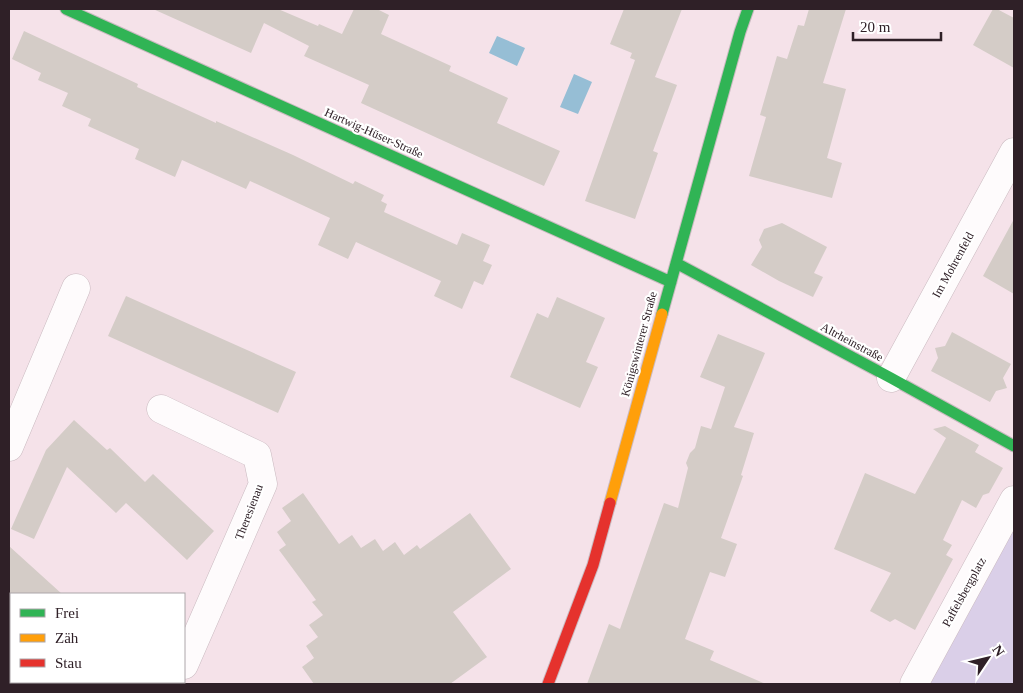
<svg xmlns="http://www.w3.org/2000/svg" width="1023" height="693" font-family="'Times New Roman',serif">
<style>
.green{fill:#dacfe8}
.water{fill:#96bed5}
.building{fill:#d4ccc7}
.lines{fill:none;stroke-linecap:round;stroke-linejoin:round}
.street-casing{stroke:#cabac0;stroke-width:29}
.fast-casing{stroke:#cabac0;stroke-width:13}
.slow-casing{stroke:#cabac0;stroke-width:13}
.jam-casing{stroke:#cabac0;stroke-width:13}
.street{stroke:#fefbfc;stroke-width:28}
.fast{stroke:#30b455;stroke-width:11}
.slow{stroke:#ff9f0a;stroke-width:11}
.jam{stroke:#e5322d;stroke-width:11}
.labels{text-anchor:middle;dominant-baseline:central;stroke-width:4.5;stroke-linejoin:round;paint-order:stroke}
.street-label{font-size:12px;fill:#2f2027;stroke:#fff}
</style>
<rect width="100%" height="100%" fill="#f5e2e9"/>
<path class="green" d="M 1014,515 L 1014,684 L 922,684 Z"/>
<path class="water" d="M 497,36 L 525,48 L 517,66 L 489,53 Z
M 574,74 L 592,82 L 578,114 L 560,107 Z"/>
<path class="building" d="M 153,9 L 278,9 L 318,26 L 319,24 L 342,34 L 354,9 L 377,9 L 389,15 L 381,34 L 451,66 L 449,71 L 508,98 L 497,123 L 560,151 L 544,186 L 481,158 L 361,103 L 369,85 L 304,56 L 309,46 L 264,23 L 251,53 Z
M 624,9 L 682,9 L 655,77 L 677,85 L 653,151 L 658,153 L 635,219 L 585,201 L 635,60 L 630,58 L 632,53 L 610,44 Z
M 809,9 L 846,9 L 823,83 L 846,89 L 827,158 L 842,163 L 832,198 L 749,176 L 766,117 L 760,115 L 777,56 L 787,59 L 798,25 L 804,26 Z
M 993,9 L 997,9 L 1014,18 L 1014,68 L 973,45 Z
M 24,31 L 138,84 L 137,87 L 216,123 L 216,121 L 293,155 L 353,184 L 355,181 L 384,195 L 381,201 L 387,204 L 384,212 L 457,245 L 462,233 L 490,245 L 483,261 L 492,265 L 483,285 L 474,281 L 462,309 L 434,296 L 441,281 L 356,242 L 348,259 L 318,245 L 330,218 L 250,181 L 246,189 L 182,160 L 175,177 L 135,159 L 139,149 L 88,126 L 91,119 L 62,106 L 68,93 L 38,80 L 41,73 L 12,59 Z
M 1014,219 L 1014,294 L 983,276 Z
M 782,223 L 827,247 L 814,273 L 823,277 L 813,297 L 779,281 L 751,265 L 762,247 L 759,240 L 764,229 Z
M 126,296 L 296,372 L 278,413 L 108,336 Z
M 557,297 L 605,318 L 586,362 L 598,367 L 580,408 L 510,377 L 537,313 L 548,318 Z
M 952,332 L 1011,364 L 1003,378 L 1007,388 L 996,391 L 990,402 L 931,371 L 938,358 L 935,348 L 945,346 Z
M 718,334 L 765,353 L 734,427 L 754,433 L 741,475 L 743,476 L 721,538 L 737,544 L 725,577 L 710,572 L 685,639 L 714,651 L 710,660 L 766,684 L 587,684 L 609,624 L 620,629 L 664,503 L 678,508 L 688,468 L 686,463 L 690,453 L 695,448 L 701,426 L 711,429 L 725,387 L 700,377 Z
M 74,420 L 107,450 L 110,448 L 145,482 L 153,474 L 214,531 L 187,560 L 126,503 L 116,513 L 67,467 L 34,539 L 11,529 L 46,450 Z
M 945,426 L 979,445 L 975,452 L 1003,468 L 989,493 L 983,495 L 976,508 L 962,500 L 943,540 L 952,545 L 946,555 L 953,559 L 915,630 L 895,619 L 890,622 L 870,611 L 891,573 L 834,549 L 865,473 L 915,494 L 946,438 L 933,429 Z
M 303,493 L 339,544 L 352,535 L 361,548 L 375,539 L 383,551 L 395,542 L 404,555 L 417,545 L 420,549 L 470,513 L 511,569 L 453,612 L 487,657 L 450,684 L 314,684 L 302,667 L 314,658 L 306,646 L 318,637 L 309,625 L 323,615 L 312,602 L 316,600 L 279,550 L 286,545 L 277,532 L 291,521 L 282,508 Z
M 9,546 L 62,594 L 9,594 Z"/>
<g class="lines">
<defs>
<path id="street" d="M 891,378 L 1014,152
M 161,409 L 257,455 L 263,484 L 184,665
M 9,447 L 76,288
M 914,684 L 1014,500"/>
<path id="fast" d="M 66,9 L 671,282
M 676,263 L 891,378 L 1014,446
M 662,314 L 740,32 L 748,9"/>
<path id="slow" d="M 610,503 L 662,314"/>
<path id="jam" d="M 548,684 L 593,565 L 610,503"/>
</defs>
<use href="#street" class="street-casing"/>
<use href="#fast" class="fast-casing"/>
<use href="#slow" class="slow-casing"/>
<use href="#jam" class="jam-casing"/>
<use href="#street" class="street"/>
<use href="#fast" class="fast"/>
<use href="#slow" class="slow"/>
<use href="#jam" class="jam"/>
</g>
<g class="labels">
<g class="street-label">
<text transform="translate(374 133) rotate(24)">Hartwig-Hüser-Straße</text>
<text transform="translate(953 265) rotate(-61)">Im Mohrenfeld</text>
<text transform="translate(852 342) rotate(28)">Altrheinstraße</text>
<text transform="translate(639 344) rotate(-75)">Königswinterer Straße</text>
<text transform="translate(249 512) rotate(-69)">Theresienau</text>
<text transform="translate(964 592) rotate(-61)">Paffelsbergplatz</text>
</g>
</g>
<rect width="1023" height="693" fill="none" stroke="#2f2027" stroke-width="20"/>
<rect x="10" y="593" width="175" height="90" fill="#ffffff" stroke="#aca6a9"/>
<rect x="20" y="609" width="25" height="8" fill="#30b455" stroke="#aca6a9"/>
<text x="55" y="618" font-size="15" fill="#2f2027">Frei</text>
<rect x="20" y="634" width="25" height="8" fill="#ff9f0a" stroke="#aca6a9"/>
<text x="55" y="643" font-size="15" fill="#2f2027">Zäh</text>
<rect x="20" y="659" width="25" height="8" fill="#e5322d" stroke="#aca6a9"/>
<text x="55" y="668" font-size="15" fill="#2f2027">Stau</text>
<g transform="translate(988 658) rotate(55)" stroke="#ffffff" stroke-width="4" paint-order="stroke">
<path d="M0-4L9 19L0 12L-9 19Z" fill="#2f2027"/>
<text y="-8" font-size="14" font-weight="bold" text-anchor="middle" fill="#2f2027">N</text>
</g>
<path d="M853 32v8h88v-8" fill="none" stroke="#2f2027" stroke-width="2.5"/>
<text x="860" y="32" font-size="15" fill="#2f2027" stroke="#ffffff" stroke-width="4" paint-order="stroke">20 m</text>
</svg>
